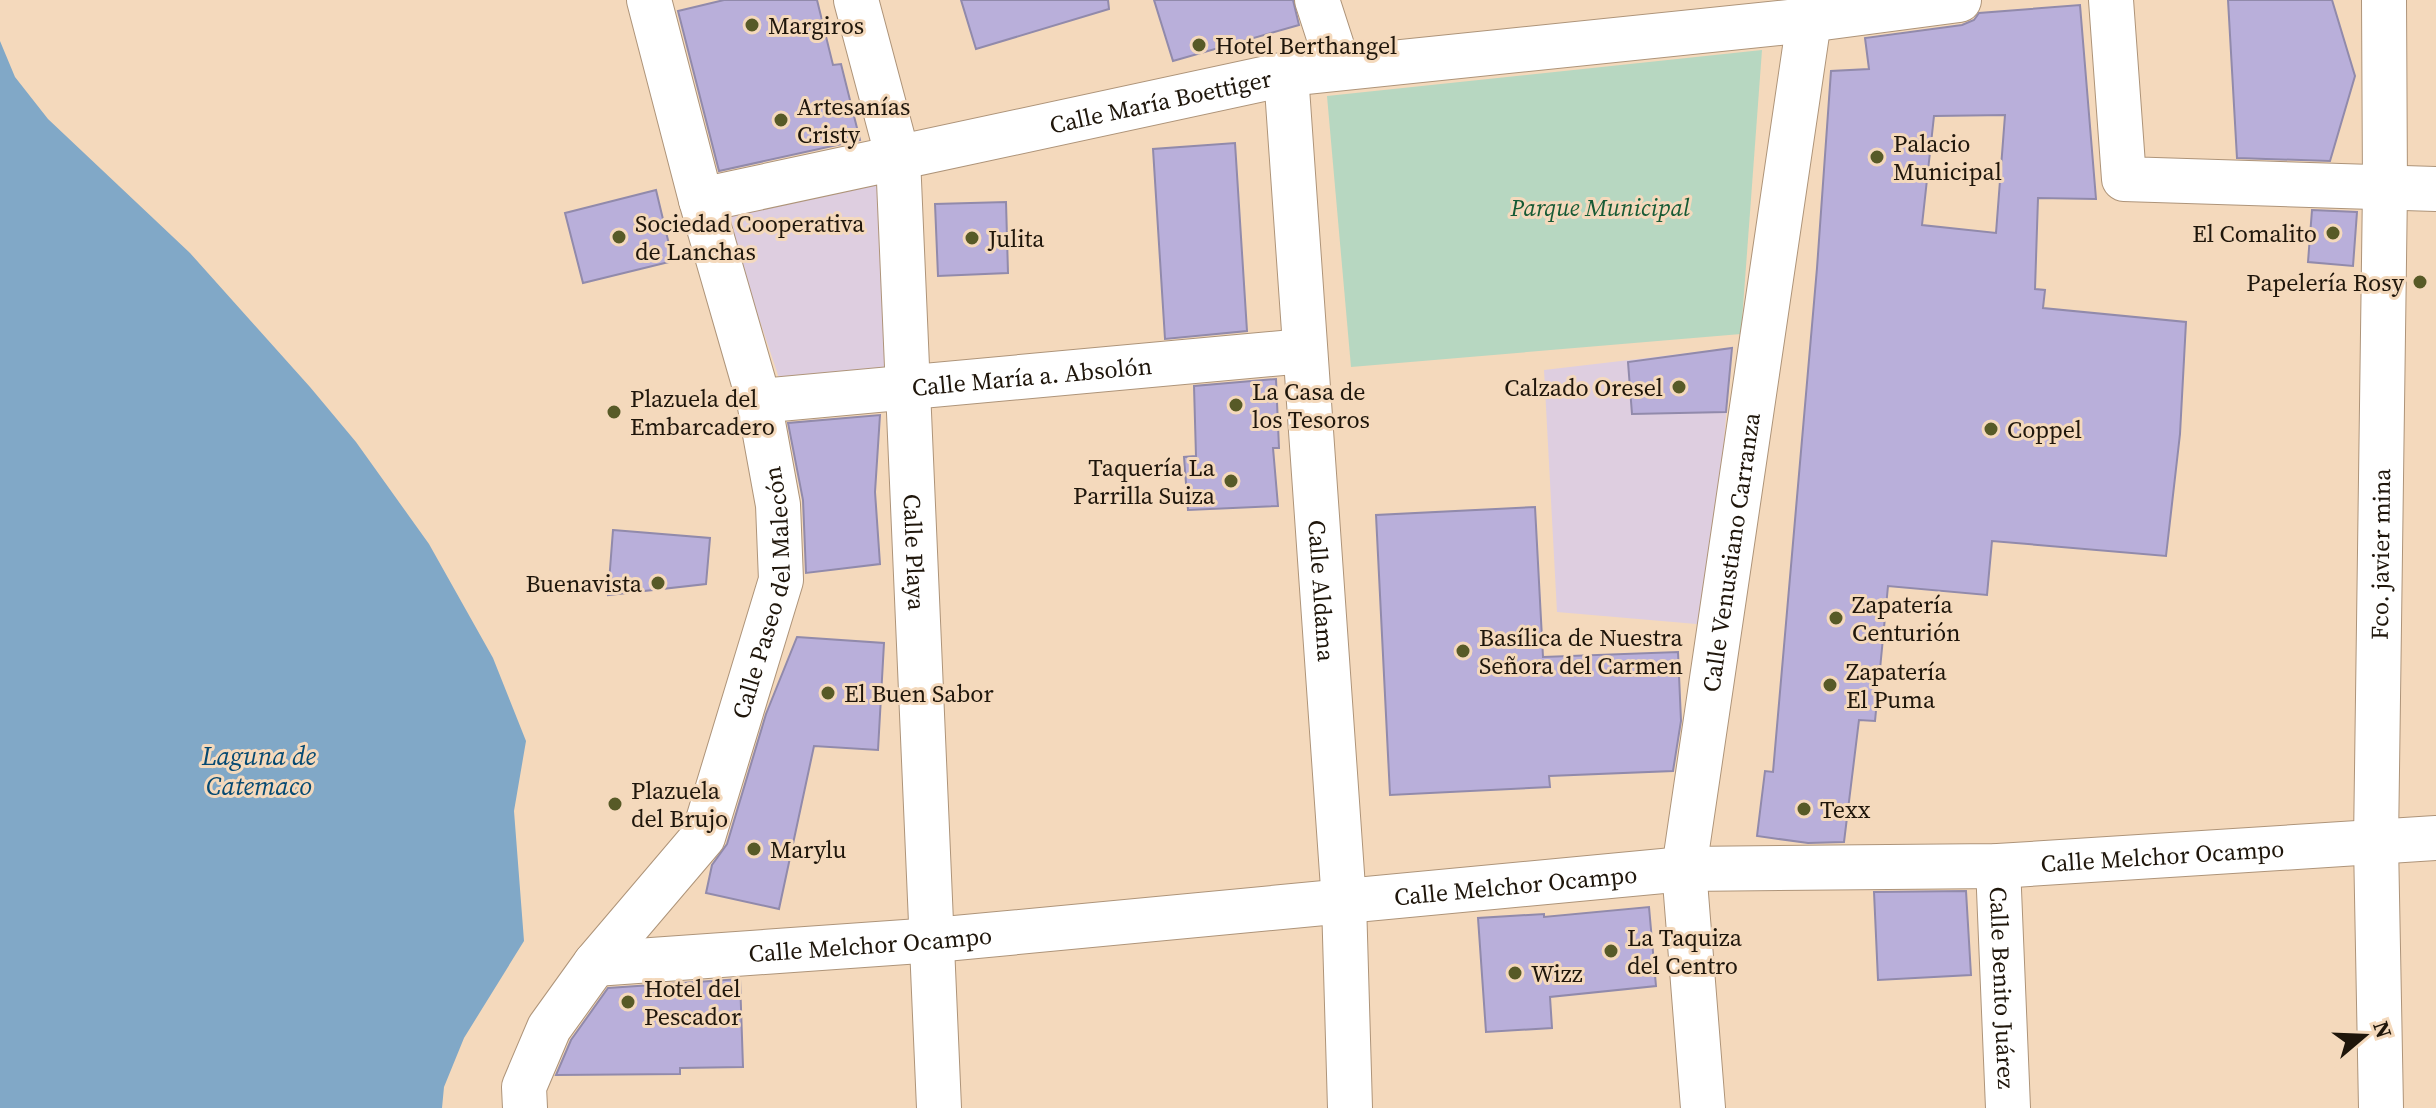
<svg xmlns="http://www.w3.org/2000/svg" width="2436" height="1108" font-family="'Source Serif 4',serif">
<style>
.commercial{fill:#decee0}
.green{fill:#b7d7c1}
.water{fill:#81a8c7}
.building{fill:#b9afda;stroke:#918aab;stroke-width:2;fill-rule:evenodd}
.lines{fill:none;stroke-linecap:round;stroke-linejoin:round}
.minor-casing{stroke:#ae9479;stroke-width:46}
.minor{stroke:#fff;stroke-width:44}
.poi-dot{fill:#575a27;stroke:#f4d9bc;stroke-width:3}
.labels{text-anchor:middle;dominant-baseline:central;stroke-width:6;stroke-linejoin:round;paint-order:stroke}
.poi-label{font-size:24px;fill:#1f160b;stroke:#f4d9bc;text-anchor:start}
.street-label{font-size:24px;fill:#1f160b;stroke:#f4d9bc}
.park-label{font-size:24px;font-style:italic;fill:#165a35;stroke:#f4d9bc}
.water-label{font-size:26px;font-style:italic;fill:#054972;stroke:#f4d9bc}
</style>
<rect width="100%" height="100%" fill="#f4d9bc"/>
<path class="commercial" d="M 878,180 L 889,374 L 780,381 L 724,214 Z
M 1732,348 L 1708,625 L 1557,612 L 1544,370 Z"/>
<path class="green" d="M 1762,50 L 1741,334 L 1351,367 L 1327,96 Z"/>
<path class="water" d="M 0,41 L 15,77 L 48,119 L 190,253 L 310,387 L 356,442 L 429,544 L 493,658 L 526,741 L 514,811 L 524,941 L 464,1038 L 444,1087 L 442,1108 L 0,1108 Z"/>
<path class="building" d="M 724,0 L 817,0 L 833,65 L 841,64 L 860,140 L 719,171 L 678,11 Z
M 961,0 L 1108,0 L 1109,9 L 976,49 Z
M 1154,0 L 1293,0 L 1299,25 L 1173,61 Z
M 2228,0 L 2332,0 L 2355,76 L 2330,161 L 2237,158 Z
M 2080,5 L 2096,199 L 2038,198 L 2035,289 L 2045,290 L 2043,308 L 2186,322 L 2180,434 L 2166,556 L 1992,541 L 1987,595 L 1888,586 L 1875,721 L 1859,720 L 1844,842 L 1808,843 L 1757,836 L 1765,771 L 1773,772 L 1817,268 L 1831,71 L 1869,69 L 1865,38 L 1962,25 L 1974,20 L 1979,13 ZM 2005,115 L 1996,233 L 1922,225 L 1934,116 Z
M 1235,143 L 1247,331 L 1165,339 L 1153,149 Z
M 656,190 L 673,261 L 583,283 L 565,213 Z
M 1006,202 L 1008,273 L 938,276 L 935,204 Z
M 2312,210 L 2357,212 L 2353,266 L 2308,262 Z
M 1732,348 L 1726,412 L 1632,414 L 1628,362 Z
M 1276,379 L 1279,448 L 1273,448 L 1278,506 L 1188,510 L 1184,457 L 1196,456 L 1194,386 Z
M 880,415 L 875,492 L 880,564 L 806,573 L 803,500 L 788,423 Z
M 1535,507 L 1543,657 L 1678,652 L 1681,721 L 1673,771 L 1549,776 L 1550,787 L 1390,795 L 1376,515 Z
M 613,530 L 710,538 L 706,584 L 608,595 Z
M 797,637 L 884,643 L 878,750 L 814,746 L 779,909 L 706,893 L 712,865 L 727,844 L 766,714 Z
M 1966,891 L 1971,975 L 1878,980 L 1874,892 Z
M 1649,907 L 1656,986 L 1550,997 L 1552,1028 L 1486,1032 L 1478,918 L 1544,914 L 1544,917 Z
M 740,979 L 743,1067 L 680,1068 L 680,1074 L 556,1075 L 571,1040 L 608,988 Z"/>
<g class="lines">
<defs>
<g id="minor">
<path id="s1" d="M 856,0 L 898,158 L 939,1108"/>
<path d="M 1317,0 L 1339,68"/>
<path d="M 2111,0 L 2124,179 L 2436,189"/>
<path id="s2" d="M 1286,74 L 1344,902 L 1350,1108"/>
<path id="s3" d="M 701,200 L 1286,74 L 1808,20 L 1959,0"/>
<path id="s4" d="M 759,401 L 1304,351"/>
<path id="s5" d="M 1998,866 L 2008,1108"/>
<path id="s6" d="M 595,964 L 934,940 L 1684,869 L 1998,866 L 2436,838"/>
<path id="s7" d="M 525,1108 L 524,1087 L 549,1028 L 595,964 L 703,837 L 781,580 L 778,505 L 759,401 L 701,200 L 649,0"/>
<path id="s8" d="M 1703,1108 L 1684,869 L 1812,0"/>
<path id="s9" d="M 2381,1108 L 2376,843 L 2385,188 L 2384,0"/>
</g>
</defs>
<use href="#minor" class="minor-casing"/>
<use href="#minor" class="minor"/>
</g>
<g class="poi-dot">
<circle cx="752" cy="25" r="8"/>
<circle cx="1199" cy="45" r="8"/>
<circle cx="781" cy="120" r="8"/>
<circle cx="1877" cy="157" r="8"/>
<circle cx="2333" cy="233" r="8"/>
<circle cx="619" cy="237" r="8"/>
<circle cx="972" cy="238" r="8"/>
<circle cx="2420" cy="282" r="8"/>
<circle cx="1679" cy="387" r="8"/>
<circle cx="1236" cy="405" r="8"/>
<circle cx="614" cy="412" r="8"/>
<circle cx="1991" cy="429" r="8"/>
<circle cx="1231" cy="481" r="8"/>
<circle cx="658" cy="583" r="8"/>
<circle cx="1836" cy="618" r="8"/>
<circle cx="1463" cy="651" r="8"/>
<circle cx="1830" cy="685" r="8"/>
<circle cx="828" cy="693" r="8"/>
<circle cx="615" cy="804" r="8"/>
<circle cx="1804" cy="809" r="8"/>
<circle cx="754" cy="849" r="8"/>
<circle cx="1611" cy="951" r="8"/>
<circle cx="1515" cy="973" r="8"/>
<circle cx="628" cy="1002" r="8"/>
</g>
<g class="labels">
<g class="poi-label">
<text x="768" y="25">Margiros</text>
<text x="1215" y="45">Hotel Berthangel</text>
<text x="797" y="106">Artesanías<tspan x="797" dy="28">Cristy</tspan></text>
<text x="1893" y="143">Palacio<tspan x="1893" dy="28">Municipal</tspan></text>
<text x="635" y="223">Sociedad Cooperativa<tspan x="635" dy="28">de Lanchas</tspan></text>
<text x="2317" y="233" text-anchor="end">El Comalito</text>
<text x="988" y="238">Julita</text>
<text x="2404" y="282" text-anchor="end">Papelería Rosy</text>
<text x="1663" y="387" text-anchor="end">Calzado Oresel</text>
<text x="1252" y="391">La Casa de<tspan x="1252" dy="28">los Tesoros</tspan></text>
<text x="630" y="398">Plazuela del<tspan x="630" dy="28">Embarcadero</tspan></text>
<text x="2007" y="429">Coppel</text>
<text x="1215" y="467" text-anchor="end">Taquería La<tspan x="1215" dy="28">Parrilla Suiza</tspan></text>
<text x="642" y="583" text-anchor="end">Buenavista</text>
<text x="1852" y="604">Zapatería<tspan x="1852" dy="28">Centurión</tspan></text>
<text x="1479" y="637">Basílica de Nuestra<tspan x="1479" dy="28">Señora del Carmen</tspan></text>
<text x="1846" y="671">Zapatería<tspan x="1846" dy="28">El Puma</tspan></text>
<text x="844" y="693">El Buen Sabor</text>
<text x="631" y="790">Plazuela<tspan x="631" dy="28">del Brujo</tspan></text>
<text x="1820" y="809">Texx</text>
<text x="770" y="849">Marylu</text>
<text x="1627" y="937">La Taquiza<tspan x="1627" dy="28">del Centro</tspan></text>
<text x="1531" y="973">Wizz</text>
<text x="644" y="988">Hotel del<tspan x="644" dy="28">Pescador</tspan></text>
</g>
<g class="street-label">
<text stroke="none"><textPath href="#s3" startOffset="470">Calle María Boettiger</textPath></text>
<text stroke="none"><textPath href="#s4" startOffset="274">Calle María a. Absolón</textPath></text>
<text stroke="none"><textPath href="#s1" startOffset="558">Calle Playa</textPath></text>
<text stroke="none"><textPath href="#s8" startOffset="560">Calle Venustiano Carranza</textPath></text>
<text stroke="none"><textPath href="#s9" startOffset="554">Fco. javier mina</textPath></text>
<text stroke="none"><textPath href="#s2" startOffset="518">Calle Aldama</textPath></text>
<text stroke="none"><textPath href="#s7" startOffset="584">Calle Paseo del Malecón</textPath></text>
<text stroke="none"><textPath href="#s6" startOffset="1572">Calle Melchor Ocampo</textPath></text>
<text stroke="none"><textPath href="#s6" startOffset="924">Calle Melchor Ocampo</textPath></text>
<text stroke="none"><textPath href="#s6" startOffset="276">Calle Melchor Ocampo</textPath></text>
<text stroke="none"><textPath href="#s5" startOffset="122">Calle Benito Juárez</textPath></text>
</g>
<g class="park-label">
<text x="1600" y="207">Parque Municipal</text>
</g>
<g class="water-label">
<text x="259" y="756">Laguna de<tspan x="259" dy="30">Catemaco</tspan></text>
</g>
</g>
<g transform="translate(2364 1036) rotate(71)" stroke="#f4d9bc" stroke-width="6" paint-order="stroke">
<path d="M0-6L14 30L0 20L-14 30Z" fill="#1f160b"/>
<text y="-12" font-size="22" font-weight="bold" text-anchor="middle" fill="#1f160b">N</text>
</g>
</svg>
